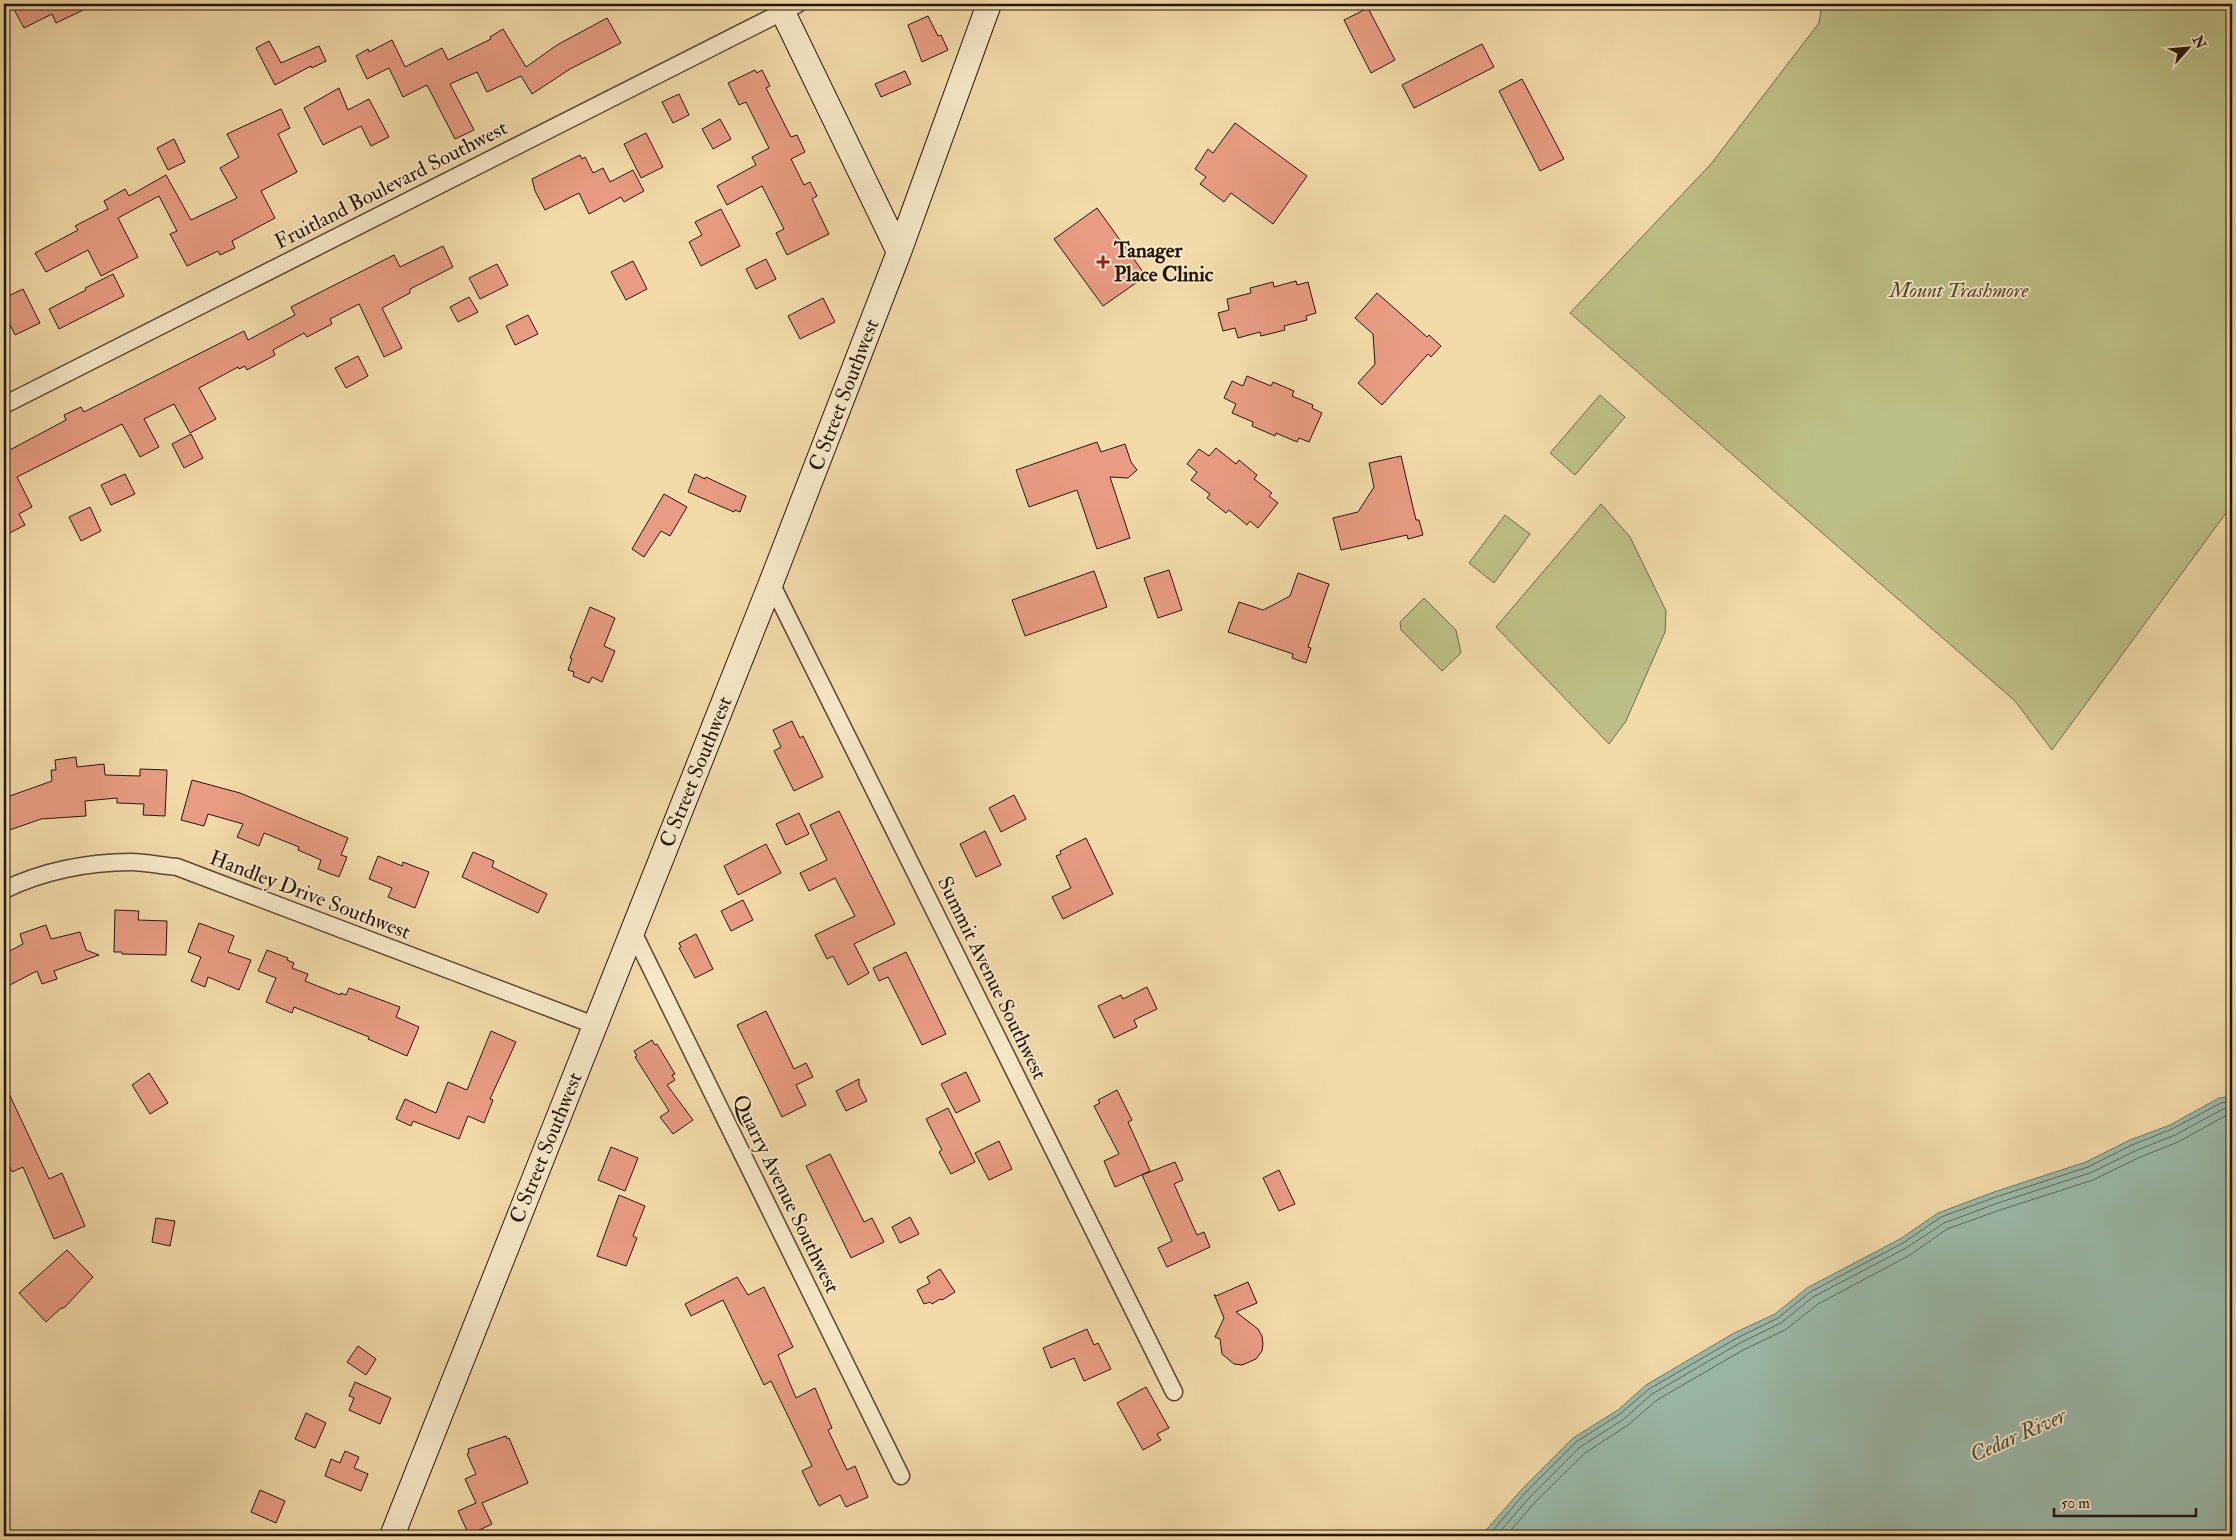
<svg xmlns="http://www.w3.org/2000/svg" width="2236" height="1540" font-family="'IM FELL Double Pica',serif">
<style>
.green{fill:#bdc086;stroke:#716b4a}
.water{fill:#9bbbab;stroke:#6c796c}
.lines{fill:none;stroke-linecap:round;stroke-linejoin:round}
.shore{stroke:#60685c;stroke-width:1}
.building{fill:#e89c83;stroke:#25160d}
.street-casing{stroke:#584734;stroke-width:19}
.secondary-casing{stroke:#25160d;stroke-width:26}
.street{stroke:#f7e8c7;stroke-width:16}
.secondary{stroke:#f7e8c7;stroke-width:24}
.poi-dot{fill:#8f2418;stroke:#f7e8c7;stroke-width:2}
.labels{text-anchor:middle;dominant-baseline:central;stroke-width:4;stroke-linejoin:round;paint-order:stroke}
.street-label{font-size:21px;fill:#25160d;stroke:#f7e8c7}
.poi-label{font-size:21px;font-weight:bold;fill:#25160d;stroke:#f7e8c7;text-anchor:start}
.park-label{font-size:21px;font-style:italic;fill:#534931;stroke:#f7e8c7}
.water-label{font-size:22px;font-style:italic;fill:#4e5044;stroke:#f7e8c7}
</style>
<rect width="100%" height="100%" fill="#f2dba9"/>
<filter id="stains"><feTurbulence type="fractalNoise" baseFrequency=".004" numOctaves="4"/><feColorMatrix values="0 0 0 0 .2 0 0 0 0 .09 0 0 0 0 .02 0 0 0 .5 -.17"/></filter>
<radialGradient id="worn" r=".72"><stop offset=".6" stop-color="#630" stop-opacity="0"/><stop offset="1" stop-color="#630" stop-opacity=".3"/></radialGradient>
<path class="green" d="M 1822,4 L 2232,4 L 2232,505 L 2052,750 L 2015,701 L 1570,313 L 1711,164 L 1819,23 Z
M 1600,395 L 1625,417 L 1575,475 L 1550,453 Z
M 1601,504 L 1630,537 L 1666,611 L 1665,632 L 1626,721 L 1609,744 L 1496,627 Z
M 1505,515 L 1530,534 L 1494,583 L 1469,563 Z
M 1424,598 L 1456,630 L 1461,653 L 1442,671 L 1401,630 L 1400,622 Z"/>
<path class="water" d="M 2232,1096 L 2232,1536 L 1481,1536 L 1522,1489 L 1573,1438 L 1618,1410 L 1646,1385 L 1734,1333 L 1775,1314 L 1807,1288 L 1900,1239 L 1938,1213 L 1994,1192 L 2086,1162 L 2130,1140 L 2170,1125 L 2219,1098 Z"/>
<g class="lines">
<path class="shore" d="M 1488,1536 L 1525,1493 L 1576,1442 L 1620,1414 L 1649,1389 L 1737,1338 L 1778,1318 L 1810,1292 L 1903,1243 L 1941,1217 L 1996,1197 L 2088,1167 L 2132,1145 L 2172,1129 L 2221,1103 L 2232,1101
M 1496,1536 L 1530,1497 L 1580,1447 L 1624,1419 L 1652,1394 L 1740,1343 L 1781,1323 L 1813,1297 L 1906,1248 L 1944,1223 L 1998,1203 L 2090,1173 L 2135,1151 L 2175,1135 L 2223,1109 L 2232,1107
M 1506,1536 L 1535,1502 L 1585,1453 L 1628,1425 L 1657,1400 L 1743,1350 L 1785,1330 L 1818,1304 L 1910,1255 L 1947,1229 L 2000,1210 L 2093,1180 L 2138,1158 L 2178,1142 L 2225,1116 L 2232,1115"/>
</g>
<path class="building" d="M 11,4 L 96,4 L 56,23 L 52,14 L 24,28 Z
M 1368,8 L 1395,60 L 1371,73 L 1344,20 Z
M 928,16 L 938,36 L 941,35 L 948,50 L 922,62 L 908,25 Z
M 607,18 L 621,43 L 570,69 L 532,94 L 521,76 L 487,92 L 477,72 L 450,84 L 474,130 L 455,139 L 427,85 L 403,97 L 389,68 L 367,79 L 356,56 L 368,49 L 369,52 L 392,40 L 405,67 L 442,48 L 448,60 L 491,39 L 490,37 L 503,29 L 526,67 L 557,45 Z
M 269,41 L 281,63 L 319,46 L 326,61 L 312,68 L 311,66 L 275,85 L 256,48 Z
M 1482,44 L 1494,67 L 1414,108 L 1402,85 Z
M 755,70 L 757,73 L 762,70 L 770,86 L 766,88 L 791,137 L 797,135 L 805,152 L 791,159 L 804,185 L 810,182 L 817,196 L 812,199 L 829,234 L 787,255 L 776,233 L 784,229 L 762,186 L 727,205 L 717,186 L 756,165 L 752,157 L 769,148 L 746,102 L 739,105 L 728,83 Z
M 905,71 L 911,84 L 881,97 L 875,84 Z
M 1522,79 L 1564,159 L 1540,171 L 1499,91 Z
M 339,88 L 348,110 L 369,99 L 389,137 L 371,146 L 361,126 L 323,145 L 304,108 Z
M 679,94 L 689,115 L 673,123 L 662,102 Z
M 281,109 L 290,128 L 278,134 L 297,172 L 261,191 L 275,218 L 232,241 L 235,248 L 220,255 L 218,251 L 187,266 L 170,234 L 177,231 L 159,196 L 118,218 L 138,257 L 101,276 L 88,250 L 46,272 L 35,253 L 78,230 L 75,226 L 108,209 L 104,201 L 125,189 L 129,196 L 166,175 L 191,220 L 237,198 L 220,168 L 239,157 L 227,134 Z
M 720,119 L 731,139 L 713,149 L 702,129 Z
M 1235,123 L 1307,176 L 1273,224 L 1231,193 L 1224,202 L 1200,184 L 1206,177 L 1195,169 L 1208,149 L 1213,153 Z
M 646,133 L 663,167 L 641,178 L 624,144 Z
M 174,139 L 185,162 L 168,170 L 157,148 Z
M 580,155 L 582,159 L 585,157 L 593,173 L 603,168 L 610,182 L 633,170 L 644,191 L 624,202 L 621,197 L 589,214 L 579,193 L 545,210 L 535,191 L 532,179 Z
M 1097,208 L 1146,276 L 1103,306 L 1054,239 Z
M 721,209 L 740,246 L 701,266 L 689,242 L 702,235 L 695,222 Z
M 443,246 L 453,267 L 410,289 L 410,293 L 382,308 L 402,348 L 384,357 L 359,304 L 330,319 L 332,324 L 307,337 L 304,333 L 273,350 L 275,355 L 247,370 L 245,366 L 239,369 L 238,367 L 199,388 L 216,419 L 190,433 L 174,404 L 144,419 L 159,447 L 140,457 L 122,424 L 17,477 L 32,507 L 19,514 L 25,525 L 4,536 L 4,451 L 4,453 L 66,420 L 64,415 L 81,407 L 84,412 L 244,331 L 248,340 L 295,315 L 291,307 L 394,255 L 400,267 Z
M 766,259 L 776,279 L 756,289 L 746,269 Z
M 633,261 L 647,289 L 626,300 L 611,272 Z
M 497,264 L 508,285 L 480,299 L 469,278 Z
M 113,274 L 124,296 L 59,329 L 49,309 L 86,290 L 85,288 Z
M 1296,281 L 1297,285 L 1308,282 L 1310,290 L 1316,313 L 1306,316 L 1307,320 L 1284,326 L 1285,330 L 1261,336 L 1260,332 L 1238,338 L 1235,328 L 1223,331 L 1218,313 L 1229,310 L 1227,299 L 1251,293 L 1250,288 L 1273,282 L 1274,287 Z
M 23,289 L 40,323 L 15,335 L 4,312 L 4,298 Z
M 1377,293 L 1427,337 L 1429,335 L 1441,346 L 1431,357 L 1428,354 L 1382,405 L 1358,383 L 1375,364 L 1373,334 L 1355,318 Z
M 469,297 L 478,312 L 458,322 L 450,307 Z
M 823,298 L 835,322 L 800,339 L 788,316 Z
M 528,315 L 538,334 L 515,345 L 506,326 Z
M 358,356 L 368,376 L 346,388 L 335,368 Z
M 1247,376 L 1271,386 L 1273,382 L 1294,391 L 1292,396 L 1313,405 L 1312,408 L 1322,413 L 1309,442 L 1299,438 L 1297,442 L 1276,433 L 1275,436 L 1252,426 L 1253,422 L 1232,413 L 1236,404 L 1224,398 L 1232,381 L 1243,386 Z
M 191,434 L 203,458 L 184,468 L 172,444 Z
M 1097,442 L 1101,452 L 1125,444 L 1131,462 L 1137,470 L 1128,478 L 1110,477 L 1130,538 L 1097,549 L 1077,490 L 1029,507 L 1016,470 Z
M 1216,448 L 1236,464 L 1239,460 L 1257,475 L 1254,479 L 1272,493 L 1269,496 L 1278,503 L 1258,528 L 1250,521 L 1247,525 L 1229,510 L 1226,513 L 1207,498 L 1210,494 L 1191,480 L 1197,472 L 1187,464 L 1199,449 L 1209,456 Z
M 1401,456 L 1416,520 L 1419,520 L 1423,535 L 1408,539 L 1407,535 L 1341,550 L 1333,518 L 1358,512 L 1374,487 L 1369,463 Z
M 125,474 L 135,494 L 111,505 L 101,485 Z
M 695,474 L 705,479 L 706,477 L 746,496 L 740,512 L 735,510 L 734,512 L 688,492 Z
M 664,494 L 687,507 L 670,536 L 661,531 L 644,557 L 632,549 Z
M 90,507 L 101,531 L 81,541 L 69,517 Z
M 1169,570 L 1182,610 L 1158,618 L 1144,578 Z
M 1094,571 L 1107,607 L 1025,636 L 1012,600 Z
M 1298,573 L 1329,584 L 1308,647 L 1311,648 L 1306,663 L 1292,658 L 1293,654 L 1228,632 L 1239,602 L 1263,610 L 1275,604 L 1290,596 Z
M 590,607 L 615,618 L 604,646 L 615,651 L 602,682 L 592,677 L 589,683 L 573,676 L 574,672 L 568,670 L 572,659 L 570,658 Z
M 792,721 L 800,738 L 803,736 L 823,777 L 794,791 L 774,751 L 781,747 L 773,730 Z
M 76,757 L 77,767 L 104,764 L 105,775 L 140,776 L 140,769 L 167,770 L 165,816 L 143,815 L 144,804 L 117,803 L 117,798 L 85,801 L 86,816 L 41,819 L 4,832 L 4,798 L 52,781 L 51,770 L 56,770 L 55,760 Z
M 192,780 L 240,793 L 348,838 L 341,855 L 347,857 L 339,877 L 318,869 L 321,860 L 298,850 L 299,847 L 264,833 L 259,846 L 237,837 L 243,824 L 208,814 L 204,826 L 181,820 Z
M 1014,795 L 1026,819 L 1001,832 L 989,808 Z
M 839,811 L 895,924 L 854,944 L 869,973 L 848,985 L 833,956 L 827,959 L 815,935 L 855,916 L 835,878 L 809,891 L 800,873 L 827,860 L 810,825 Z
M 799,813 L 809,834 L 786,845 L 776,824 Z
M 985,831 L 1001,865 L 976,877 L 960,844 Z
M 1086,838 L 1113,894 L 1063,919 L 1052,897 L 1071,888 L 1056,856 L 1061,854 L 1060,851 Z
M 766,844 L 781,873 L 738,895 L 724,866 Z
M 473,852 L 494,861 L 492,867 L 547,894 L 538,913 L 462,877 Z
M 378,856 L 402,866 L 403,862 L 429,872 L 415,908 L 388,897 L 392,888 L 369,879 Z
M 743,900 L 753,920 L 731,931 L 721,911 Z
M 115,910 L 139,911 L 138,920 L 167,921 L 166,955 L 122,954 L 122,952 L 114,952 Z
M 199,923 L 234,936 L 228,952 L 251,960 L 239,990 L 208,977 L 205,987 L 191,981 L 201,957 L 188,952 Z
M 46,925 L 51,939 L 80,932 L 86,950 L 99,955 L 54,971 L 57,979 L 42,984 L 37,971 L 4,988 L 4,954 L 23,944 L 20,934 Z
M 696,934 L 713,969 L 695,978 L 679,948 L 681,947 L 679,943 Z
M 267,950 L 288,958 L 287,960 L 294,963 L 292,968 L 308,974 L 305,981 L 340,995 L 341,993 L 346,995 L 349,988 L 400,1007 L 396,1017 L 419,1027 L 407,1056 L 368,1039 L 369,1037 L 294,1007 L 292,1013 L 266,1002 L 276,978 L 258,971 Z
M 906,952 L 946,1034 L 922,1045 L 888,977 L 879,981 L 873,968 Z
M 1147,987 L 1157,1009 L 1134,1020 L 1137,1027 L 1114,1038 L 1098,1006 L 1121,995 L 1123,999 Z
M 766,1011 L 794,1069 L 806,1063 L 813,1077 L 796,1085 L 806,1105 L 782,1117 L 737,1025 Z
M 491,1031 L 516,1042 L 490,1099 L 493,1100 L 484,1123 L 468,1116 L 459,1139 L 413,1121 L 411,1126 L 396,1119 L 405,1099 L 436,1113 L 448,1082 L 467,1090 Z
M 652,1040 L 655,1045 L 657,1044 L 675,1074 L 672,1075 L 675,1080 L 667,1085 L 693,1120 L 673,1134 L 660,1117 L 669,1111 L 635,1057 L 637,1056 L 634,1051 Z
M 966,1072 L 980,1101 L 956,1113 L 941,1084 Z
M 149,1073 L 168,1103 L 150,1114 L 132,1085 Z
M 859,1079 L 859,1085 L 867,1101 L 846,1111 L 836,1091 Z
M 4,1083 L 49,1179 L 62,1173 L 85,1226 L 54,1239 L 23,1167 L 12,1172 L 4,1155 Z
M 1117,1090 L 1132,1120 L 1128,1122 L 1150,1171 L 1115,1187 L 1104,1161 L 1119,1154 L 1094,1106 L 1100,1103 L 1098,1100 Z
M 948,1108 L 975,1162 L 951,1174 L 939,1152 L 942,1150 L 926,1119 Z
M 999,1141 L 1012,1169 L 989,1180 L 975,1153 Z
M 611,1147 L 638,1158 L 625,1191 L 598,1180 Z
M 830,1154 L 864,1222 L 872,1218 L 884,1242 L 851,1258 L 806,1166 Z
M 1175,1162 L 1183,1180 L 1174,1184 L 1197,1235 L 1204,1232 L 1210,1247 L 1167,1267 L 1158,1248 L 1172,1241 L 1142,1175 Z
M 1279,1170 L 1295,1204 L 1279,1211 L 1263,1178 Z
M 619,1195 L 645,1206 L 633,1236 L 637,1238 L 626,1266 L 597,1256 Z
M 910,1217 L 919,1234 L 900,1243 L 892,1227 Z
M 156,1218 L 175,1221 L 170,1246 L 152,1242 Z
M 67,1250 L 93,1277 L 64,1308 L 61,1308 L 46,1322 L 19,1293 Z
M 940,1269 L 955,1292 L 942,1300 L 940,1299 L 932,1304 L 930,1302 L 924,1304 L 917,1290 L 930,1283 L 927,1277 Z
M 737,1277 L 748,1295 L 764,1287 L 793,1347 L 778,1355 L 796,1398 L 815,1388 L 832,1428 L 828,1430 L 847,1470 L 855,1466 L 868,1497 L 846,1507 L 840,1495 L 819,1506 L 802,1471 L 812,1466 L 771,1381 L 764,1385 L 723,1300 L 691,1316 L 685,1304 Z
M 1248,1282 L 1257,1303 L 1236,1312 L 1258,1329 L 1262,1336 L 1263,1344 L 1262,1351 L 1256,1359 L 1242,1365 L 1234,1364 L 1222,1354 L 1220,1339 L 1215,1337 L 1224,1318 L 1214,1294 L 1216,1296 Z
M 1087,1329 L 1094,1345 L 1098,1343 L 1111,1369 L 1084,1381 L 1074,1358 L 1051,1368 L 1043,1348 Z
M 358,1346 L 376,1359 L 366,1375 L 347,1362 Z
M 355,1382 L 391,1398 L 380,1424 L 349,1410 L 354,1398 L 349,1396 Z
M 1146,1387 L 1169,1428 L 1157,1434 L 1161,1440 L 1143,1450 L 1117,1403 Z
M 306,1413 L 326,1423 L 315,1448 L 295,1439 Z
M 506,1436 L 507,1439 L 509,1438 L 528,1483 L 482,1503 L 492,1524 L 469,1535 L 458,1511 L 476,1503 L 465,1479 L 476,1474 L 467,1454 L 469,1453 L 468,1449 Z
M 345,1451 L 359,1457 L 354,1468 L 368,1474 L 361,1491 L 325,1476 L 331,1459 L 340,1463 Z
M 260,1490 L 285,1501 L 276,1523 L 251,1512 Z"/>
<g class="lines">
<defs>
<path id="street" d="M 4,405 L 798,4
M 771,583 L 1174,1392
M 4,890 C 42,871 89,862 131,862 C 146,862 162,866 177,867 L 594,1025
M 632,930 L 901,1476"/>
<path id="secondary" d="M 779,4 L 899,252
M 392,1536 L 771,583 L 899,252 L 989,4"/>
</defs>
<use href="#street" class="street-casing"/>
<use href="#secondary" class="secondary-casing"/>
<use href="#street" class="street"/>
<use href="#secondary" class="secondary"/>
</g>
<path class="poi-dot" d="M1100.5 254.5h5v5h5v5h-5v5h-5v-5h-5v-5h5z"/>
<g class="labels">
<g class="street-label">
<text transform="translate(391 185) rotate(-27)">Fruitland Boulevard Southwest</text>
<text transform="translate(844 395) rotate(-69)">C Street Southwest</text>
<text transform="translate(696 772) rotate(-68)">C Street Southwest</text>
<text transform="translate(310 895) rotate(21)">Handley Drive Southwest</text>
<text transform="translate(992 978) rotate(64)">Summit Avenue Southwest</text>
<text transform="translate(546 1148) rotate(-68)">C Street Southwest</text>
<text transform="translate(786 1194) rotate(64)">Quarry Avenue Southwest</text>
</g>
<g class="poi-label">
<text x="1114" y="250">Tanager<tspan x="1114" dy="24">Place Clinic</tspan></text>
</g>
<g class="park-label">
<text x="1959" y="290">Mount Trashmore</text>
</g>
<g class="water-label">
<text transform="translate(2018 1435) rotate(-24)">Cedar River</text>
</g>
</g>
<rect width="2236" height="1540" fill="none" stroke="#f2dba9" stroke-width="20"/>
<rect x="5" y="5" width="2226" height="1530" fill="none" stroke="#25160d" stroke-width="2.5"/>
<rect x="10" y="10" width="2216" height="1520" fill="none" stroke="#25160d"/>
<g transform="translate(2188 48) rotate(63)" stroke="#f7e8c7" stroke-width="4" paint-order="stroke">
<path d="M0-4L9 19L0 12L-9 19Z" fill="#25160d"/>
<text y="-8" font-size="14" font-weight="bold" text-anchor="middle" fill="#25160d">N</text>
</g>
<path d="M2054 1508v8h142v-8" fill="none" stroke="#25160d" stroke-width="2.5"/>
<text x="2061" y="1508" font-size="15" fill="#25160d" stroke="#f7e8c7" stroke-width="4" paint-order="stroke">50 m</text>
<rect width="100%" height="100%" filter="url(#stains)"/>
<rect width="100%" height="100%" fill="url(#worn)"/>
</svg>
